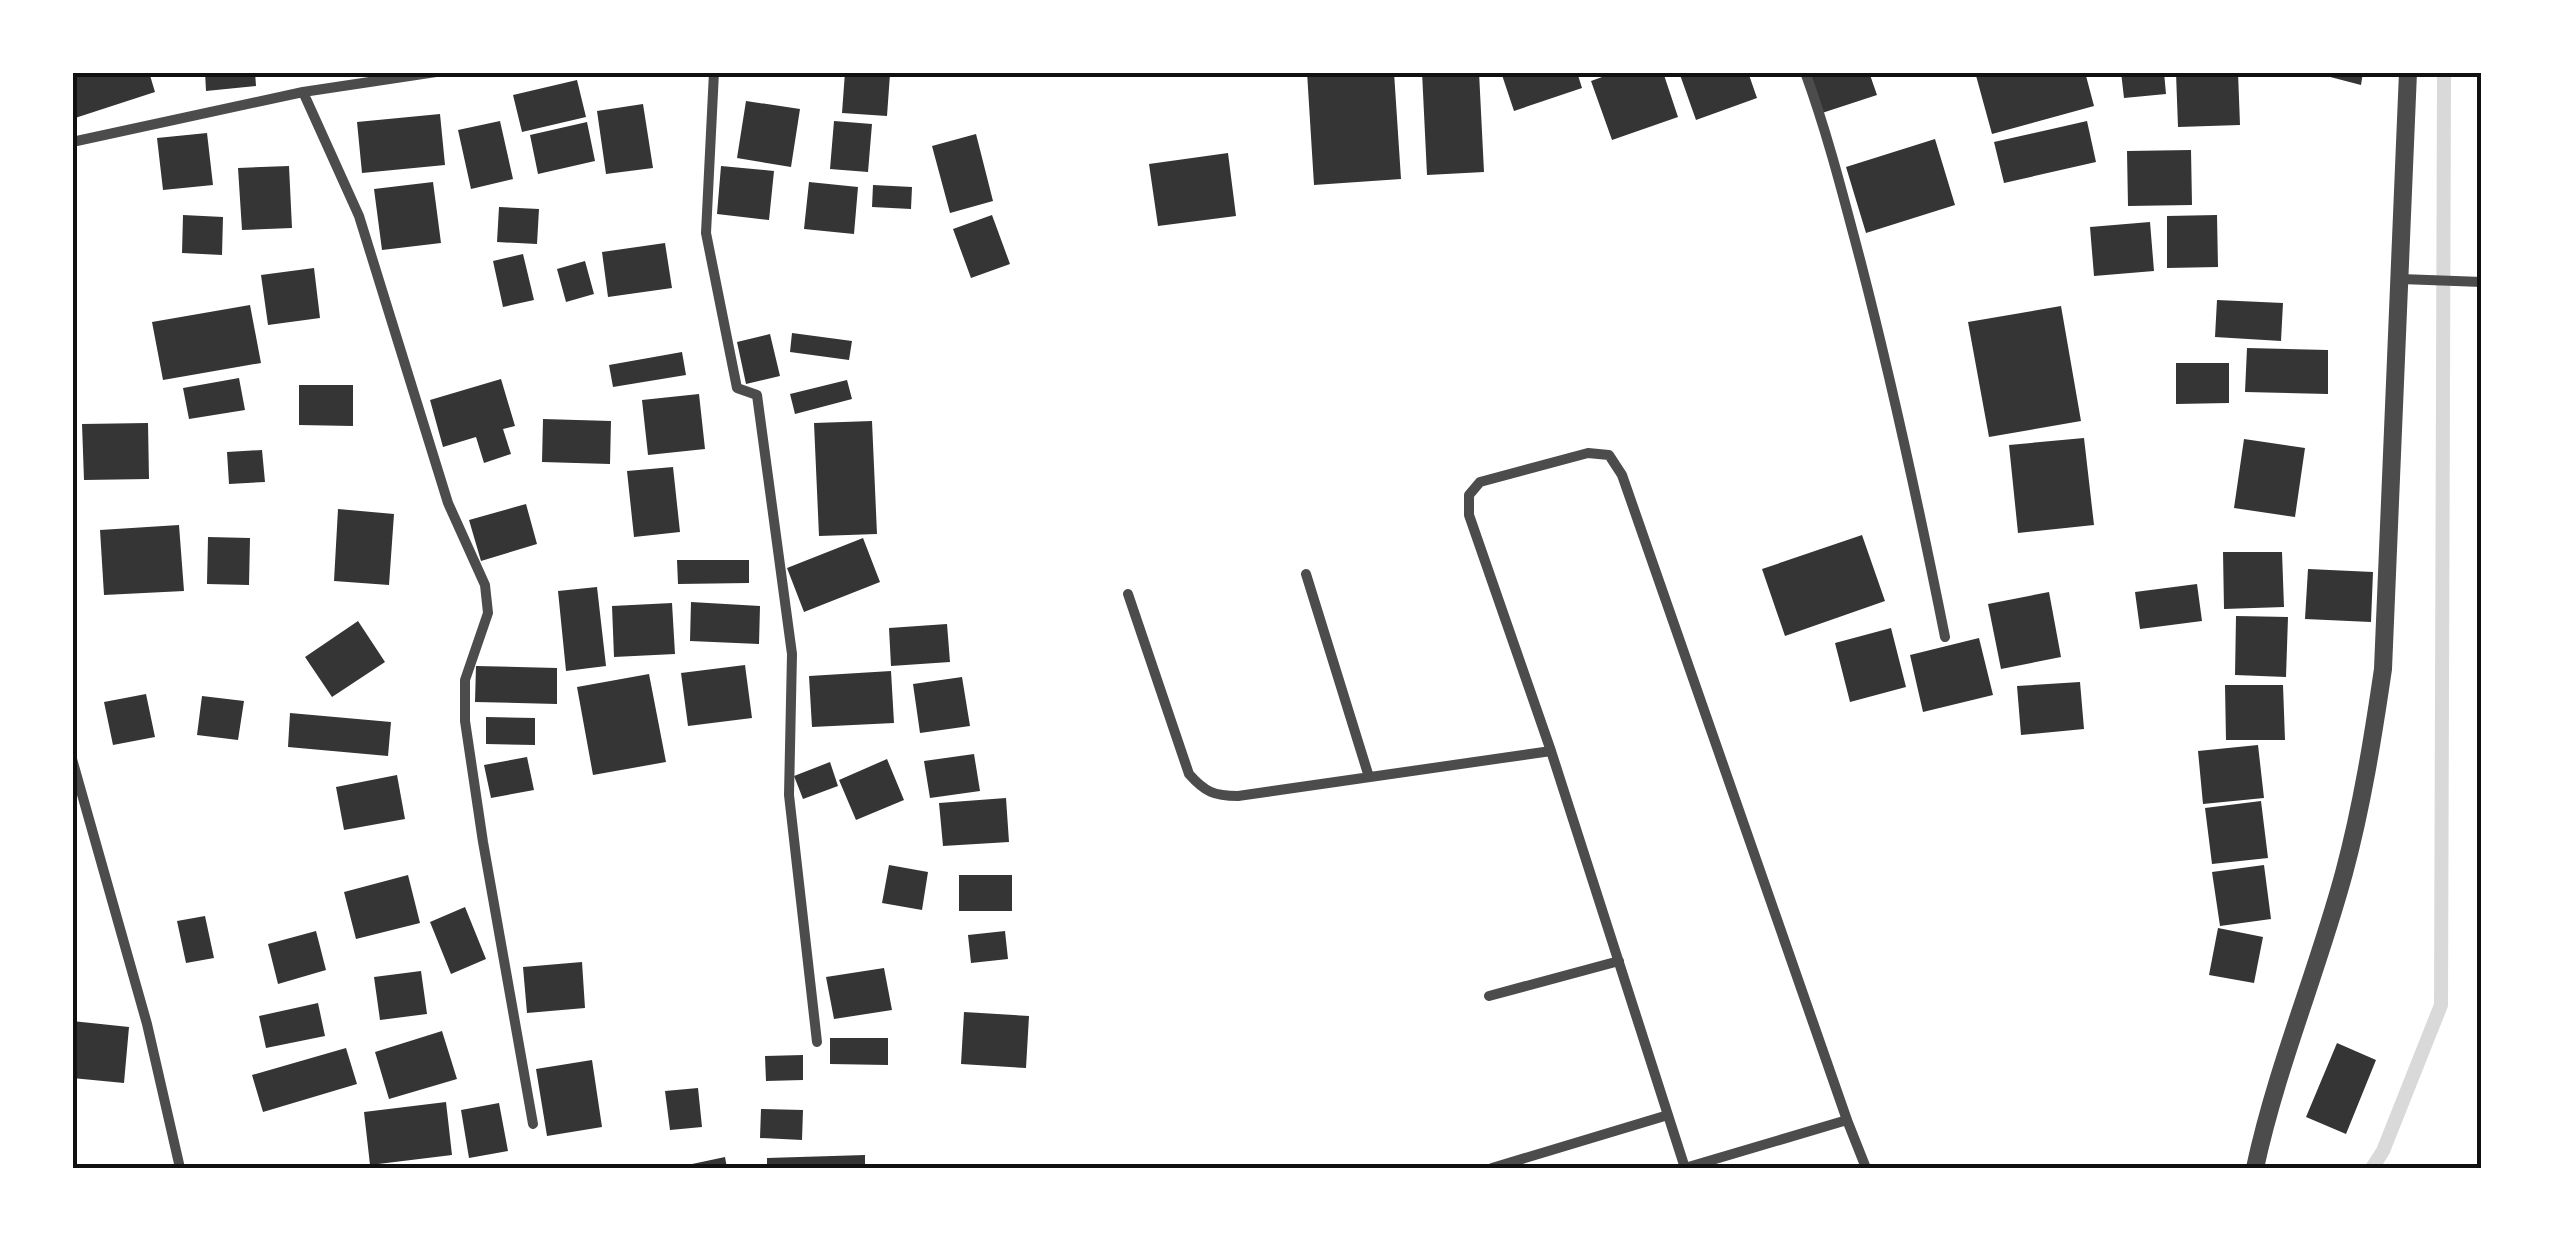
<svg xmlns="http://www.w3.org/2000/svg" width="2554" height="1241" font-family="'Noto Sans',sans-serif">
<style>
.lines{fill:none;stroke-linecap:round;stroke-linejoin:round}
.stream{stroke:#d9d9d9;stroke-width:14}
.building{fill:#353535}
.minor{stroke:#4c4c4c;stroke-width:10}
.tertiary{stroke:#4c4c4c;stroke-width:18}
.neatline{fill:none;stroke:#111;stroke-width:4}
</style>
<rect width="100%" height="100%" fill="#fff"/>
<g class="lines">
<path class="stream" d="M 2372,1168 L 2383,1151 L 2441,1005 L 2444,72"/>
</g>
<path class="building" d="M 72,72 L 149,72 L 155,92 L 72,119 Z
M 205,72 L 255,72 L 256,86 L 206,91 Z
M 845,72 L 890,74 L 887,116 L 842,113 Z
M 1307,72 L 1394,72 L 1401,179 L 1314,185 Z
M 1422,72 L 1479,72 L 1484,172 L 1427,175 Z
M 1501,72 L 1577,72 L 1582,88 L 1514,111 Z
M 1616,72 L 1663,72 L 1678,117 L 1612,140 L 1591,81 Z
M 1679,72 L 1748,72 L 1757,98 L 1696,120 Z
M 1809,72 L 1869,72 L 1877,95 L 1822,113 Z
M 1975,72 L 2085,72 L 2094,106 L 1992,134 Z
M 2121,72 L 2164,72 L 2166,94 L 2124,98 Z
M 2238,72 L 2240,125 L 2178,127 L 2176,73 Z
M 2311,72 L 2363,72 L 2361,85 Z
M 577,80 L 586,117 L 522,132 L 513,95 Z
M 746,101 L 800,109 L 791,167 L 737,158 Z
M 643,104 L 653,168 L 606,174 L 597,111 Z
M 440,114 L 445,165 L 362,173 L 357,122 Z
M 500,121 L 513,179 L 471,189 L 458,130 Z
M 834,121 L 872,124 L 868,172 L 830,169 Z
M 2087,121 L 2096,162 L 2004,183 L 1994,142 Z
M 587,122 L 595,161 L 538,174 L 530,135 Z
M 207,133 L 213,185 L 163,190 L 157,138 Z
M 976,134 L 993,201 L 950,213 L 932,146 Z
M 1935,139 L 1955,205 L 1866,233 L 1846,167 Z
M 2191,150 L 2192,205 L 2128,206 L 2127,151 Z
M 1228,153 L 1236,216 L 1158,226 L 1149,164 Z
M 289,166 L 292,228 L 242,230 L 238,168 Z
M 721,166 L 774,171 L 769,220 L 717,214 Z
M 433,182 L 441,243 L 382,250 L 374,189 Z
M 809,182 L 858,187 L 854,234 L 804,229 Z
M 873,185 L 912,187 L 911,209 L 872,207 Z
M 499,207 L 539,209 L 537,244 L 497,242 Z
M 183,215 L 223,217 L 222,255 L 182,253 Z
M 992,215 L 1010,264 L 971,278 L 953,229 Z
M 2217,215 L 2218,267 L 2167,268 L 2167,216 Z
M 2150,222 L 2154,271 L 2094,276 L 2090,227 Z
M 665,243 L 672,288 L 608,297 L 602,252 Z
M 523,254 L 534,300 L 503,307 L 493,261 Z
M 585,261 L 594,294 L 566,302 L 557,269 Z
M 314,268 L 320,318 L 268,325 L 261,275 Z
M 2217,300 L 2283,303 L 2281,341 L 2215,337 Z
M 250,305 L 261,363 L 163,380 L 152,322 Z
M 2061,306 L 2081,421 L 1989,437 L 1968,322 Z
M 792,333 L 852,341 L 849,360 L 790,352 Z
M 770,334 L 780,376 L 746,384 L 737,342 Z
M 2247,348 L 2328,350 L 2328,394 L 2245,392 Z
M 682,352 L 686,375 L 613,387 L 609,365 Z
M 2176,363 L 2229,363 L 2229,403 L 2176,404 Z
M 239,378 L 245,410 L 189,419 L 183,388 Z
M 501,379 L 515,426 L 503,429 L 511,454 L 484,463 L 476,437 L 443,447 L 430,400 Z
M 847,380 L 852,399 L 795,414 L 790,394 Z
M 299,385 L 353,385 L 353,426 L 299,425 Z
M 699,394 L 705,449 L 648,455 L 642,400 Z
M 543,419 L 611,421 L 610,464 L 542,462 Z
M 872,421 L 877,534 L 819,536 L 814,423 Z
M 148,423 L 149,479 L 84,480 L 82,424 Z
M 2084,438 L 2094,525 L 2018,533 L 2009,445 Z
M 2244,439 L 2305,448 L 2295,517 L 2234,508 Z
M 262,450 L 265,482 L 229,484 L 227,452 Z
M 673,467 L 680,532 L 634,537 L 627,471 Z
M 526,504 L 537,544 L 481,561 L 469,520 Z
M 338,509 L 394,514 L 389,585 L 334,581 Z
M 179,525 L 184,591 L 104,595 L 100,530 Z
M 1862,535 L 1885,601 L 1785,636 L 1762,569 Z
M 208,537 L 250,538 L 249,585 L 207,584 Z
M 863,538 L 880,582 L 804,612 L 787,568 Z
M 2223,552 L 2282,552 L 2284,607 L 2224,609 Z
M 677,560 L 749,560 L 749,583 L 678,584 Z
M 2308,569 L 2373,572 L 2371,622 L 2305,619 Z
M 2197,584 L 2202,621 L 2140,629 L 2135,592 Z
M 597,587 L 606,666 L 566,671 L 558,591 Z
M 2049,592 L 2061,657 L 2001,669 L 1988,604 Z
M 691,602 L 760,606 L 759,644 L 690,641 Z
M 672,603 L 675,654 L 614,657 L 612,606 Z
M 2236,616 L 2288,617 L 2286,677 L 2235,675 Z
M 358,621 L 385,662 L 332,697 L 305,657 Z
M 947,624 L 950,662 L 891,666 L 889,628 Z
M 1891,628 L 1906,687 L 1850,702 L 1835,643 Z
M 1979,638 L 1993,695 L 1923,712 L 1910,655 Z
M 745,665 L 752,718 L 688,726 L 681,673 Z
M 476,666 L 557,668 L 557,704 L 475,702 Z
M 891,671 L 894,723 L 812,727 L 809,676 Z
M 649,674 L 666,762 L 593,775 L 577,687 Z
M 962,677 L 970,726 L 920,733 L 913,684 Z
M 2080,682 L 2084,729 L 2021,735 L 2017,686 Z
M 2225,685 L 2283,685 L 2285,740 L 2226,740 Z
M 146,694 L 155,737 L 113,745 L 104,702 Z
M 202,696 L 244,701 L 238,740 L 197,735 Z
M 290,713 L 391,722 L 388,756 L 288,747 Z
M 486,717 L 535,718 L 535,745 L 486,744 Z
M 2258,745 L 2264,798 L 2203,804 L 2198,751 Z
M 974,754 L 980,791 L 930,798 L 924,761 Z
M 527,757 L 534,790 L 491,798 L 484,765 Z
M 887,759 L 904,800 L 856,820 L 839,780 Z
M 830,762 L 838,786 L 803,799 L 794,776 Z
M 397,775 L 405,819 L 344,830 L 336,787 Z
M 1006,798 L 1009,842 L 943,846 L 939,803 Z
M 2261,801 L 2268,858 L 2212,864 L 2205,808 Z
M 889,865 L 928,872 L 922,910 L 882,903 Z
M 2264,865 L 2271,919 L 2220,926 L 2212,872 Z
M 408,875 L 420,923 L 356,939 L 344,892 Z
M 959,875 L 1012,875 L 1012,911 L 959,911 Z
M 465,907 L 486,959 L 451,974 L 430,922 Z
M 205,916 L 214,958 L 186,963 L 177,921 Z
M 2218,928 L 2263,937 L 2254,983 L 2209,975 Z
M 316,931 L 326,970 L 278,984 L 268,944 Z
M 1005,931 L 1008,959 L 971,963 L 968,935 Z
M 582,962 L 585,1008 L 527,1013 L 523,967 Z
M 884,968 L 892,1010 L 834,1019 L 826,977 Z
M 421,971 L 427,1014 L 380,1020 L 374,977 Z
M 318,1003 L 325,1036 L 266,1048 L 259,1016 Z
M 964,1012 L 1029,1016 L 1026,1068 L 961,1064 Z
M 72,1021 L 129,1027 L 124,1083 L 72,1078 Z
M 442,1031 L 457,1079 L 389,1099 L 375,1052 Z
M 830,1038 L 888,1038 L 888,1065 L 830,1064 Z
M 2337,1043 L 2376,1060 L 2346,1134 L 2306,1117 Z
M 346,1048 L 357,1084 L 263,1112 L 252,1075 Z
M 803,1055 L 803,1080 L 766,1081 L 765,1056 Z
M 592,1060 L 602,1127 L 547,1136 L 536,1069 Z
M 698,1088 L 702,1127 L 670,1130 L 665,1091 Z
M 446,1102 L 452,1155 L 370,1165 L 364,1112 Z
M 499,1103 L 508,1151 L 469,1158 L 461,1110 Z
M 761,1109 L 803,1110 L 802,1140 L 760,1138 Z
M 865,1155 L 865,1168 L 767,1168 L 767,1158 Z
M 725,1157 L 727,1168 L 678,1168 L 678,1167 Z"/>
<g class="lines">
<path class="minor" d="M 714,72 L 706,233 L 737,388 L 757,395 L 792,654 L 789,795 L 817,1042
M 1805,72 C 1828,135 1844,199 1861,263 C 1893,387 1920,512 1945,637
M 303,92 L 359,216 L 448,503 L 485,585 L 488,613 L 465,680 L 465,721 L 483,842 L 533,1124
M 72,142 L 303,92 L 436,72
M 2401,279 L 2482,282
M 1306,574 L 1369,777
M 1128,594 L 1189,774 C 1205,792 1214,796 1238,796 L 1551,751
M 72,759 L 147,1024 L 180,1168
M 1489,996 L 1619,961
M 1847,1120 L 1622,475 L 1609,455 L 1588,453 L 1480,482 L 1469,495 L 1469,515 L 1551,751 L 1685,1168 L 1847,1120 L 1866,1168
M 1492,1168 L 1668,1115"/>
<path class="tertiary" d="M 2255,1168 C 2277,1066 2317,973 2344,873 C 2362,806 2373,737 2383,669 L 2408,72"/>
</g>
<rect width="2554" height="1241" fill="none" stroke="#ffffff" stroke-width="150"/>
<rect x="75" y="75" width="2404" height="1091" class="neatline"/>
</svg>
